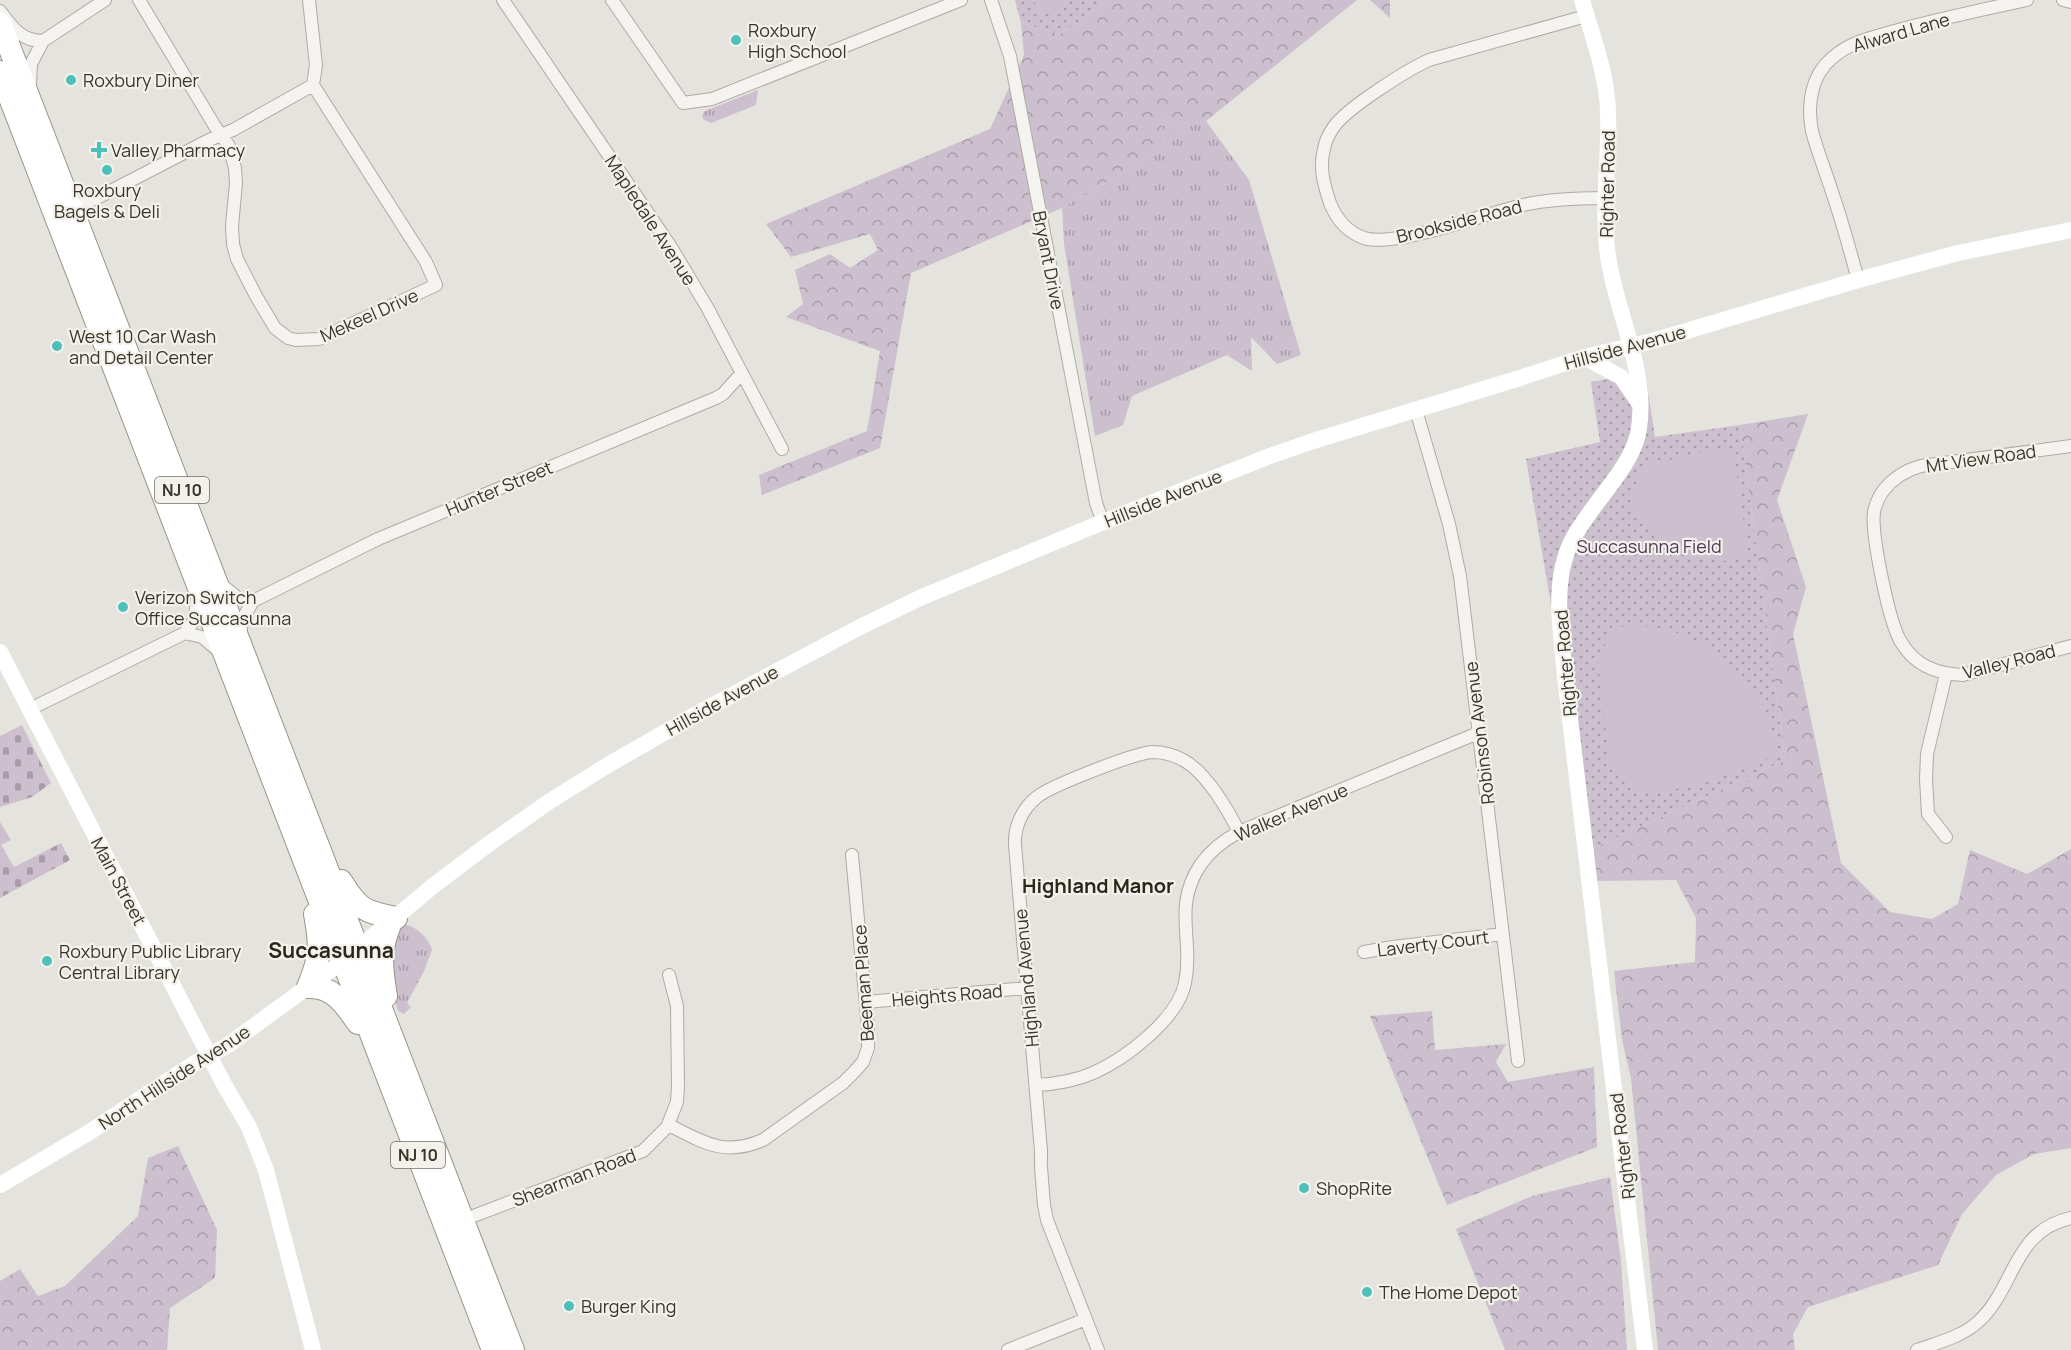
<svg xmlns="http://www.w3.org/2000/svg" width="2071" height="1350" font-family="Manrope,sans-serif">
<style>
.grass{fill:url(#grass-tufts)}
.forest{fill:url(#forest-crowns)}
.cemetery{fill:url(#cemetery-stones)}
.park{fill:url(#park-dots)}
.garden{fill:#ccbfce}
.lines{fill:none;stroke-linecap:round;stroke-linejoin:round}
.street-casing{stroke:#aeaba3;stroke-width:14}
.highway-casing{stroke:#9a9486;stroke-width:24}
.street{stroke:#f4f3ef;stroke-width:12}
.secondary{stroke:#fff;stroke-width:16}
.highway{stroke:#fff;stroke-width:22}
.poi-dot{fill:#4dc0b8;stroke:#f3f1ec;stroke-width:2}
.labels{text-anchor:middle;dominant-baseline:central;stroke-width:4.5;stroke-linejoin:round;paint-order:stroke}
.shield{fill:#f3f1ec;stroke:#726d63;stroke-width:1.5}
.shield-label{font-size:16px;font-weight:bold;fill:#3a3528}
.poi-label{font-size:18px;fill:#3a3528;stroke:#f3f1ec;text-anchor:start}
.street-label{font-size:18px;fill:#3a3528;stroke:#f3f1ec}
.park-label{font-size:18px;fill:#513755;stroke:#f3f1ec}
.neighbourhood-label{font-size:20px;font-weight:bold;fill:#2b271a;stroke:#f3f1ec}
.quarter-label{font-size:21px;font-weight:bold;fill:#2b271a;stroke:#f3f1ec}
</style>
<defs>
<pattern id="grass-tufts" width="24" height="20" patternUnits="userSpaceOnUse" patternTransform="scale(1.5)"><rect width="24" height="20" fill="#ccbfce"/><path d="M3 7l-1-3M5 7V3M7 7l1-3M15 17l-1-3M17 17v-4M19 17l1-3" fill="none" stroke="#a79ca7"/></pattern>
<pattern id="forest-crowns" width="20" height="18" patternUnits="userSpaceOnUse" patternTransform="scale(1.5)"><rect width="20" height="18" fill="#ccbfce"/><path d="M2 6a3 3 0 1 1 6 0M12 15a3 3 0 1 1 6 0" fill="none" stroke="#a79ca7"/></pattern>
<pattern id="cemetery-stones" width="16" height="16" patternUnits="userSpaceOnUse" patternTransform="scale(1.5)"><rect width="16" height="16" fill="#ccbfce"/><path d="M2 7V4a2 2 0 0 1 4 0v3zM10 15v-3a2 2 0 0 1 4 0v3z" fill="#a79ca7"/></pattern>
<pattern id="park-dots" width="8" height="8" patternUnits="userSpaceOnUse" patternTransform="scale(1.5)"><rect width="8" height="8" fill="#ccbfce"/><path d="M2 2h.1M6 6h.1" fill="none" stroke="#a79ca7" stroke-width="1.8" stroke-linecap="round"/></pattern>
</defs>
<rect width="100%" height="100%" fill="#e5e3dd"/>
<path class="grass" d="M 758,90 L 756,105 L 711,123 L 703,119 L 702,115 L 705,111 Z
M 1161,113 L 1180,129 L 1206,121 L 1249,180 L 1301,355 L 1277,364 L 1251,337 L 1252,371 L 1227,355 L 1132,396 L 1123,425 L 1095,436 L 1064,244 L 1062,208 L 1164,148 Z
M 403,924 C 416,926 429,938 432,950 L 424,971 L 407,1003 L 411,1007 L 404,1014 L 398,1011 L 393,994 L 389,942 Z"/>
<path class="forest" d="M 1109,0 L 1357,0 L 1206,121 L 1180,129 L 1161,113 L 1164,148 L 1062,208 L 911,273 L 880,448 L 762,495 L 759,475 L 867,431 L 880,351 L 786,317 L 803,304 L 795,270 L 830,254 L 850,268 L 878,250 L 870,234 L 791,257 L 766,224 L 990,129 L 1024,55 L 1021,23 L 1060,34 Z
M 1370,0 L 1390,0 L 1390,18 Z
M 1808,414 L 1777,500 L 1806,587 L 1793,634 L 1841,863 L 1890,912 L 1932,919 L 1958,904 L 1970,850 L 2027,874 L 2071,849 L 2071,1148 L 2034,1154 L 1996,1175 L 1962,1214 L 1938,1265 L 1808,1307 L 1793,1334 L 1795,1350 L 1658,1350 L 1631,1078 L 1622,1040 L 1614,971 L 1695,962 L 1696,918 L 1676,880 L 1596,881 L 1593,848 L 1785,760 L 1740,425 Z
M 1432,1011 L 1435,1050 L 1506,1044 L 1496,1062 L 1508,1082 L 1594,1067 L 1597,1147 L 1447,1205 L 1370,1016 Z
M 178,1146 L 217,1230 L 215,1278 L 170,1308 L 167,1350 L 0,1350 L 0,1281 L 20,1269 L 38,1296 L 65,1286 L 138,1216 L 148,1158 Z
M 1610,1177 L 1621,1261 L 1627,1350 L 1505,1350 L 1456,1229 L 1532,1196 Z"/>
<path class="cemetery" d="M 22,725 L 51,783 L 32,797 L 0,807 L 0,736 Z
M 0,822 L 11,840 L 1,845 L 14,867 L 61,843 L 70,860 L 0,898 Z"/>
<path class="park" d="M 1015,0 L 1109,0 L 1060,34 L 1021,23 Z
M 1645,372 L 1655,437 L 1740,425 L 1785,760 L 1593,848 L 1526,459 L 1600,442 L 1591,382 Z"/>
<path class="garden" d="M 1034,0 L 1069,0 L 1064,9 L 1038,13 Z
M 1720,448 L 1734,456 L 1749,559 C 1696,566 1661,553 1631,508 L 1639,472 L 1643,466 Z
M 1612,627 C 1628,627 1644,625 1659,628 C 1698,635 1743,667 1761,703 C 1770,719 1774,738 1780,755 L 1689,787 L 1653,792 L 1635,790 L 1617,776 L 1609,757 L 1598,663 Z"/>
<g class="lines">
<defs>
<path id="street" d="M 139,0 L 216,128 L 229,146 L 235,168 L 236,183 L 232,226 L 233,244 L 237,259 L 256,296 L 275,328 L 288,338 L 296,340 L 319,339 L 436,285 L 426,262 L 313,85
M 503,0 L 671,247 L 707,307 L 782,449
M 612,0 L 683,103 L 712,99 L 961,0
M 991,0 L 1010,56 L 1096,503 L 1103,522
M 2063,0 L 2071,2
M 0,11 C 12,27 21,41 43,41
M 1586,16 L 1429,60 C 1407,70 1345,109 1333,128 C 1329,134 1325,143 1324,149 C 1319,168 1324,185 1330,203 C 1336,218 1347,232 1364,238 C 1395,248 1487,213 1523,205 C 1550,199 1577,198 1604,198
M 30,85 L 31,64 L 43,41 L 105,0
M 73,208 L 103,195 L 209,140 L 233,130 L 313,85 L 316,65 L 309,0
M 1858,280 C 1850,250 1842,221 1832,192 C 1826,172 1817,151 1812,131 C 1807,105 1811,76 1831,59 C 1850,41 1877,36 1902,29 C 1943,18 1985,9 2027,0
M 1416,410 L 1449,524 L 1460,576 L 1518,1061
M 2071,446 L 1921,466 C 1906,470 1893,478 1883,491 C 1879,496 1875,506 1874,512 C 1871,534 1889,623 1901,642 C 1915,666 1937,674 1963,675 L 2071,646
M 223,586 L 239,599 L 253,601
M 185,633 L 202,637 L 220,652
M 240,635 L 242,620 L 253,601 L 378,539 L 716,398 L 723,394 L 741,374
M 1946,674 L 1927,754 L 1926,779 L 1928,814 L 1946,837
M 30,709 L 185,633 L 195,619 L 197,598
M 1364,952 L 1393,947 L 1503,934
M 866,1002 L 1027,988
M 1036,1085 C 1056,1084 1075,1081 1093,1073 C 1125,1059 1178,1019 1185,983 C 1194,938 1172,907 1201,864 C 1211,850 1224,840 1239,832 L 1478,733
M 669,1125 C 702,1142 725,1157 763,1140 L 843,1083 L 855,1071 L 863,1062 L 868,1048 L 868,1027 L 852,855
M 1041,1163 L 1041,1151 L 1015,845 C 1014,827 1022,809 1037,797 C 1050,786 1135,753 1152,752 C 1163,752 1174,755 1183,760 C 1206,772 1228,810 1239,832
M 1041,1167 L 1044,1205 L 1047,1220 L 1098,1350
M 463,1220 L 643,1151 L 667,1127 L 677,1102 L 678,1086 L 677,1006 L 669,975
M 1008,1350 L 1086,1319
M 1917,1350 C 1939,1342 1962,1337 1979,1321 C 2015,1288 2013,1230 2071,1218"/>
<path id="highway" d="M 0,23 L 513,1350
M 0,72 L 493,1350
M 341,881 C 358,909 364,912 396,918
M 315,914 C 321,947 321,956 308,987 C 333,985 346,1006 358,1023
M 386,996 C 381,966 379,950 391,922"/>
</defs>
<use href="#street" class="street-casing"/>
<use href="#highway" class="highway-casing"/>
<use href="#street" class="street"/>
<path class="secondary" d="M 1582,0 C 1592,35 1607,74 1608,111 C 1610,159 1601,207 1608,256 C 1616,314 1650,374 1638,434 C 1631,463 1607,488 1591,511 C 1581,525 1571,539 1566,555 C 1553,593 1562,638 1565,677 L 1645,1350
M 1584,357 L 1621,377 L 1639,403
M 0,652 L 226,1088 L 249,1127 L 266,1170 L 313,1350
M 0,1185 L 88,1133 L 195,1063 L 228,1045 L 343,961 L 433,886 L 490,843 L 550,801 L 608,765 L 702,711 L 858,628 L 922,597 L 1103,522 L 1270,456 L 1313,441 L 1520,378 L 1584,357 L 1653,341 L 1858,280 L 1958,253 L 2071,230"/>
<use href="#highway" class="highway"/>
</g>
<g class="poi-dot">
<circle cx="736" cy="40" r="6"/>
<circle cx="71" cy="80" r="6"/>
<path d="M96 141h6v6h6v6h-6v6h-6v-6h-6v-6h6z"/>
<circle cx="107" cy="170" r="6"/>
<circle cx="57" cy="346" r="6"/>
<circle cx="123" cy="607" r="6"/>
<circle cx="47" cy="961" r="6"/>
<circle cx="1304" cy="1188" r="6"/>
<circle cx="1367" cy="1292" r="6"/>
<circle cx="569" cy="1306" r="6"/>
</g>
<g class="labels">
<g class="shield">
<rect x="155" y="477" width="54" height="26" rx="4.5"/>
<rect x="391" y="1142" width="54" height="26" rx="4.5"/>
</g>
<g class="shield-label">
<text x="182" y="490">NJ 10</text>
<text x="418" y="1155">NJ 10</text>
</g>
<g class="poi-label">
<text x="748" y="30">Roxbury<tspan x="748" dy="21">High School</tspan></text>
<text x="83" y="80">Roxbury Diner</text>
<text x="111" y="150">Valley Pharmacy</text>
<text x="107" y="190" text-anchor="middle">Roxbury<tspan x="107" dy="21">Bagels &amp; Deli</tspan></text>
<text x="69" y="336">West 10 Car Wash<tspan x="69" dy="21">and Detail Center</tspan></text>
<text x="135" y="597">Verizon Switch<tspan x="135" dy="21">Office Succasunna</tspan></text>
<text x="59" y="951">Roxbury Public Library<tspan x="59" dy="21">Central Library</tspan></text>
<text x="1316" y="1188">ShopRite</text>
<text x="1379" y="1292">The Home Depot</text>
<text x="581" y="1306">Burger King</text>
</g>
<g class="street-label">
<text transform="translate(1901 32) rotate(-16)">Alward Lane</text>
<text transform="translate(1607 184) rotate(-89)">Righter Road</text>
<text transform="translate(651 220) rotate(57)">Mapledale Avenue</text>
<text transform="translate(1459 221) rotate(-14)">Brookside Road</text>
<text transform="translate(1049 260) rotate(79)">Bryant Drive</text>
<text transform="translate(369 315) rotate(-24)">Mekeel Drive</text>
<text transform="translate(1625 347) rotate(-15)">Hillside Avenue</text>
<text transform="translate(1981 458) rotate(-8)">Mt View Road</text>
<text transform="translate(499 488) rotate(-23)">Hunter Street</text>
<text transform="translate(1163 498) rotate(-22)">Hillside Avenue</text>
<text transform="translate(2009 661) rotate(-14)">Valley Road</text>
<text transform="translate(1565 663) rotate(-95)">Righter Road</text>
<text transform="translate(722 700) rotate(-29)">Hillside Avenue</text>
<text transform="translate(1479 733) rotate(-97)">Robinson Avenue</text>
<text transform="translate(1291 812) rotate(-23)">Walker Avenue</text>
<text transform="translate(119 881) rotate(62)">Main Street</text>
<text transform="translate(1433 943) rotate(-7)">Laverty Court</text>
<text transform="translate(1026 978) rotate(-95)">Highland Avenue</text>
<text transform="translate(863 983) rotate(-94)">Beeman Place</text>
<text transform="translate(947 995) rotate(-5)">Heights Road</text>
<text transform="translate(174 1077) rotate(-33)">North Hillside Avenue</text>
<text transform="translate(1622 1146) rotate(-97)">Righter Road</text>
<text transform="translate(574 1177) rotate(-21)">Shearman Road</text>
</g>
<g class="park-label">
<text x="1649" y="546">Succasunna Field</text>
</g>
<g class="neighbourhood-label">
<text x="1098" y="885">Highland Manor</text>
</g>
<g class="quarter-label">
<text x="331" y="950">Succasunna</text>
</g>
</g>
</svg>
